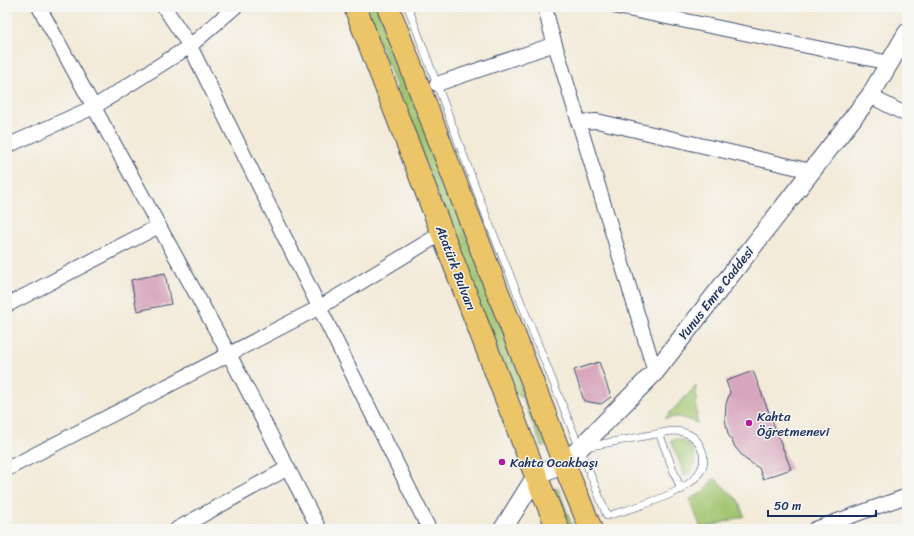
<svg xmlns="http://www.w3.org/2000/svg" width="914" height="536" font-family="Sriracha,sans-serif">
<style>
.green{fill:#a1c46e;stroke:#5e7a66}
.building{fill:#d7a6bc}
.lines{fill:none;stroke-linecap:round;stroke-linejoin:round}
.service-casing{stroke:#3b4b70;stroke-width:8}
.minor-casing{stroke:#3b4b70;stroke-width:16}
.tertiary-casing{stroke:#3b4b70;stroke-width:20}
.trunk-casing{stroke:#3b4b70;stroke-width:24}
.service{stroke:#fff;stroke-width:7}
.minor{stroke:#fff;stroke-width:14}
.tertiary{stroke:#fff;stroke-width:18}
.trunk{stroke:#edc569;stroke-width:22}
.poi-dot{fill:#b5179e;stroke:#f6f6f2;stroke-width:1.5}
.labels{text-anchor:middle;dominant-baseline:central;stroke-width:3;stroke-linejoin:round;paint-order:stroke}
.street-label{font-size:13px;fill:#1b2f5e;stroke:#f6f6f2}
.poi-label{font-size:13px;fill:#1b2f5e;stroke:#f6f6f2;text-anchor:start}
</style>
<rect width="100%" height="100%" fill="#f6f6f2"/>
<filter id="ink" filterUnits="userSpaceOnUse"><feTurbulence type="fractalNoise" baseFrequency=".025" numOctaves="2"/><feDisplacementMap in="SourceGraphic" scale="8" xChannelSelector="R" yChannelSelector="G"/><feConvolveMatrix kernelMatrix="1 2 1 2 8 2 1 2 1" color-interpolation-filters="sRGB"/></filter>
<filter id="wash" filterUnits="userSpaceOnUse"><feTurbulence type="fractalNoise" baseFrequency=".012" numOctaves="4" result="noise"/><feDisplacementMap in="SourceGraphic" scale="16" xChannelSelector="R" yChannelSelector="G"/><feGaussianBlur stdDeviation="0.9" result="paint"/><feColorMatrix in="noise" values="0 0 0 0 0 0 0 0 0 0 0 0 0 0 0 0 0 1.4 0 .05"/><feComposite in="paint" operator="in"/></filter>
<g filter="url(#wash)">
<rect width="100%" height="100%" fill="#f3ead8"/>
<path class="green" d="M 366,7 L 379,7 L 547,445 L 542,447 L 522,397 L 513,392 Z
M 696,386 L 697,423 L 679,417 L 665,418 Z
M 677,439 C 696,443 702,465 685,477 L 671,440 Z
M 714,478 L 738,500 L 744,516 L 701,529 L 690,499 L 703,492 Z
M 557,488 L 559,490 L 573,529 L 568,529 L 554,496 L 554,490 Z"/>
<g id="blocks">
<path class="building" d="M 165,273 L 171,304 L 137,311 L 131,280 Z
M 599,362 L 611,397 L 601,404 L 584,401 L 574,370 Z
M 753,371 L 791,469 L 763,479 L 759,468 L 745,459 L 735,447 L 728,434 L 725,419 L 726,404 L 730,392 L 726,381 Z"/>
</g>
</g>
<g filter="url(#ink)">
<use href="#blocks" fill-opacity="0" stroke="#3b4b70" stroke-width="1"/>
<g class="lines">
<defs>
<path id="service" d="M 408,7 L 487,218 L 579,446
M 672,431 C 684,431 695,435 700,446 C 723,488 634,507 607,516 L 580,448 Z
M 659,433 L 681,490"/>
<path id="minor" d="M 39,7 L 229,354 L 319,529
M 164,7 L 190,46 L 429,529
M 545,7 L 550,28 L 655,372
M 618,7 L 890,63
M 437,84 L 555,44
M 870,96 L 907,115
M 578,122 L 597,121 L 811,171
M 7,146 L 94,107 L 190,46 L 235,7
M 7,305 L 159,226
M 7,469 L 320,307 L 442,233
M 177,529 L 288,468
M 815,529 L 907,496"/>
<path id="tertiary" d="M 503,529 L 536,476 L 564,464 L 655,372 L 870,96 L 907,33"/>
<path id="trunk" d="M 355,7 L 536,476 L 558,529
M 388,7 L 564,464 L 591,529"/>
</defs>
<use href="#service" class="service-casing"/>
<use href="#minor" class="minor-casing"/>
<use href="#tertiary" class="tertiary-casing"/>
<use href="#trunk" class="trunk-casing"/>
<use href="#service" class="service"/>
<use href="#minor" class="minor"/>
<use href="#tertiary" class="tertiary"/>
<use href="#trunk" class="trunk"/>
</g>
</g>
<g class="poi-dot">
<circle cx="749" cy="423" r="4"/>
<circle cx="502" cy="462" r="4"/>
</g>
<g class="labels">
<g class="street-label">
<text transform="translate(456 268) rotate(69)">Atatürk Bulvarı</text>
<text transform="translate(716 293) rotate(-52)">Yunus Emre Caddesi</text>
</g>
<g class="poi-label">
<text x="757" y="416">Kahta<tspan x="757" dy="15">Öğretmenevi</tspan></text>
<text x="510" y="462">Kahta Ocakbaşı</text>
</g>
</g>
<rect width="914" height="536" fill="none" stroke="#f6f6f2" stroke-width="24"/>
<path d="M768 510v6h108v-6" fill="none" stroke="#1b2f5e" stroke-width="2"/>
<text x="774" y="510" font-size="12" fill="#1b2f5e" stroke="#f6f6f2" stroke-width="3" paint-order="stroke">50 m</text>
</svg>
